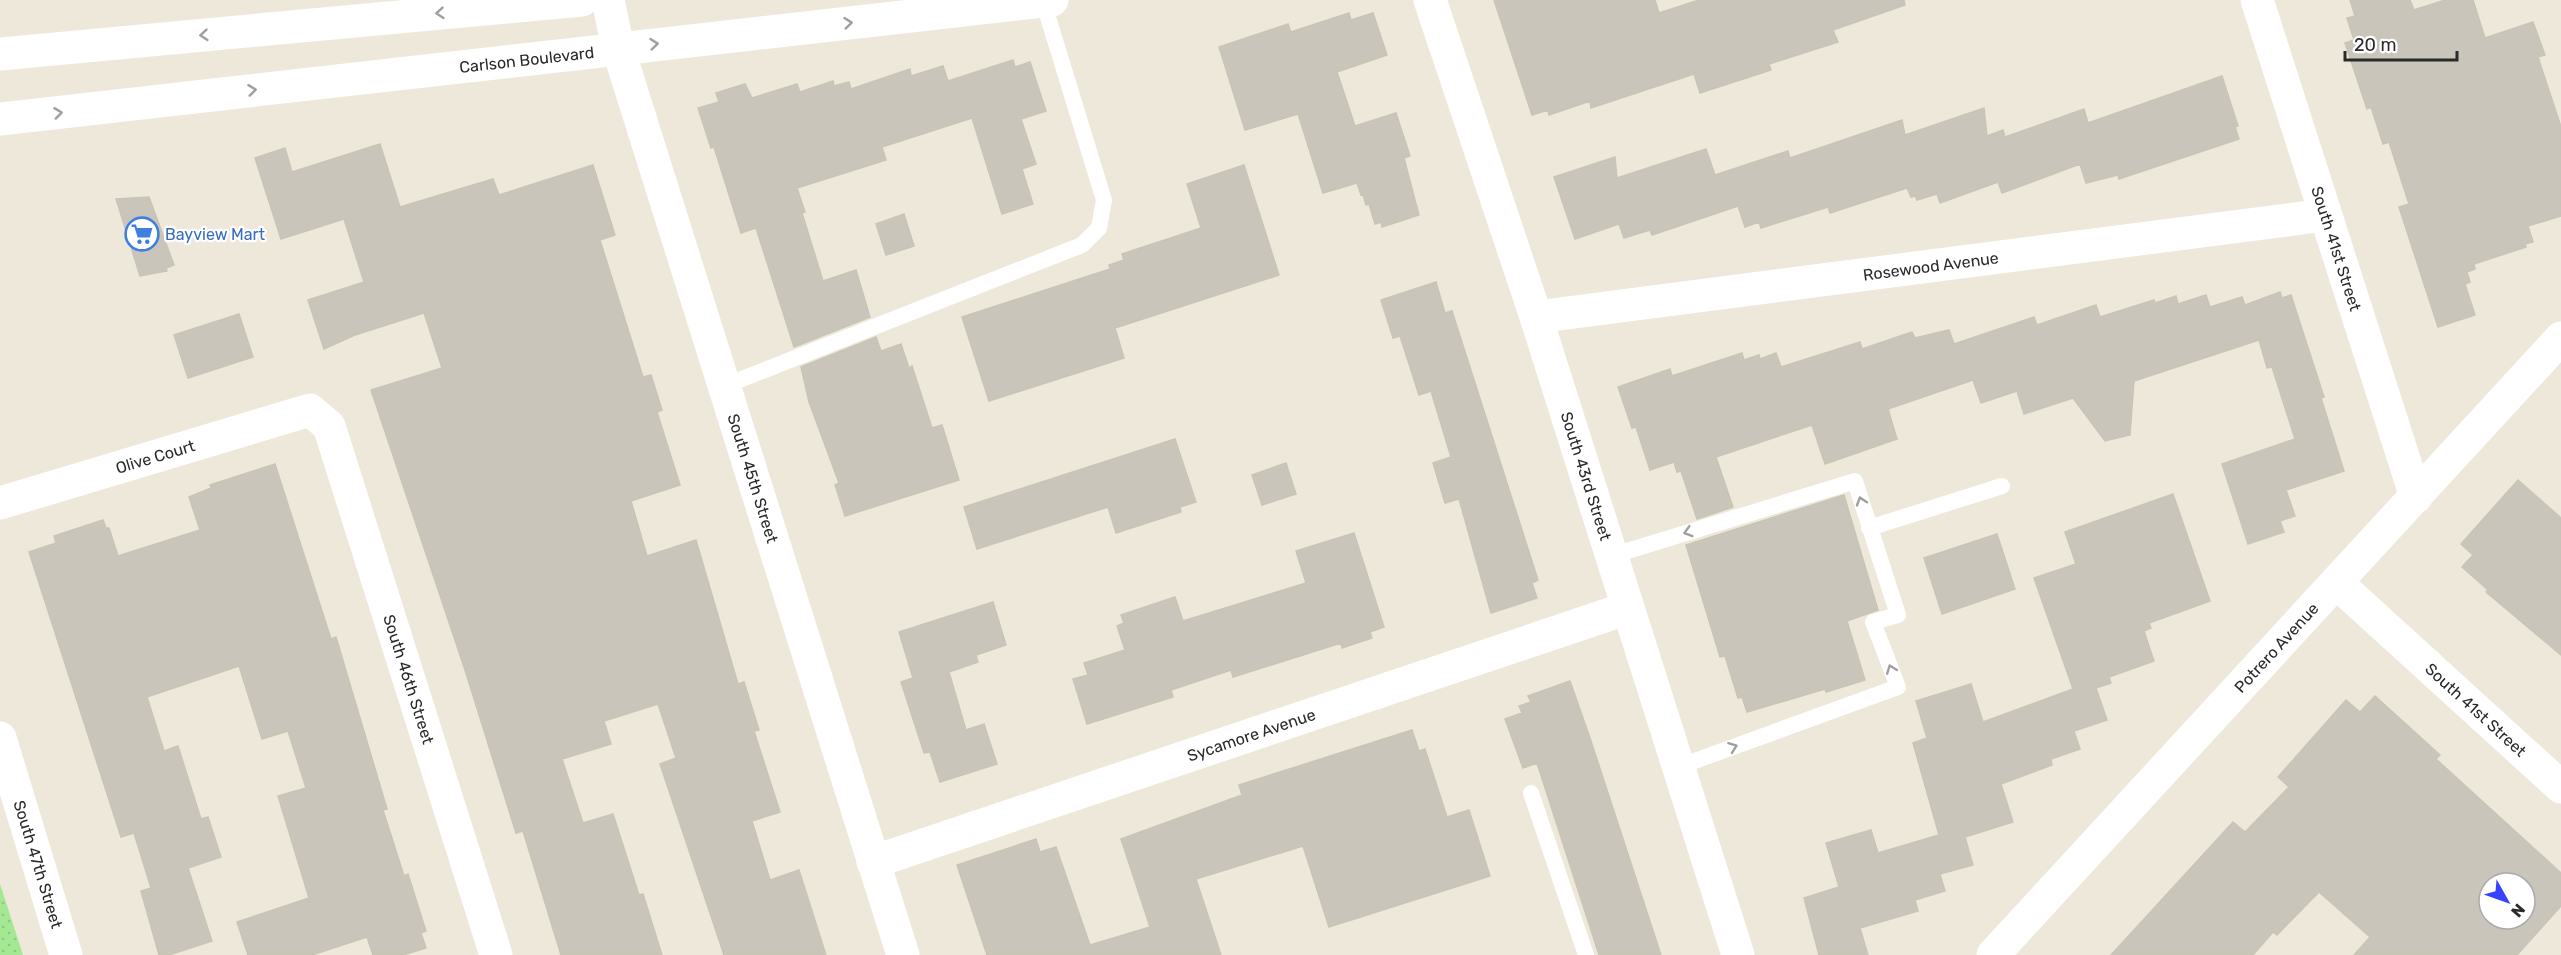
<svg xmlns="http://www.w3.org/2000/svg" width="2561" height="955" font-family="Rubik,sans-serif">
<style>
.park{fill:url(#park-dots)}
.building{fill:#c9c5bb;stroke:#c9c5b5;stroke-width:1.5;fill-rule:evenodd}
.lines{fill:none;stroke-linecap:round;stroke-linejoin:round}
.service{stroke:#fff;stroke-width:16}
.minor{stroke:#fff;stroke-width:33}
.tertiary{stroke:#fff;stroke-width:33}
.secondary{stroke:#fff;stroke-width:33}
.oneway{stroke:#9f9f9f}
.labels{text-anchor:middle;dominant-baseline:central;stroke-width:4.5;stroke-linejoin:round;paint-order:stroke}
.street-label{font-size:16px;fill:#2a2a2a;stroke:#fff}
.shop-label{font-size:16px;fill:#366cbe;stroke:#fff;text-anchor:start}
</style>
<defs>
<pattern id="park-dots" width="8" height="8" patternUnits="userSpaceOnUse" patternTransform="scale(1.5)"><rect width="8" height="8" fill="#a5e894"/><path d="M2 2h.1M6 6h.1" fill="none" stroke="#8ec780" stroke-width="1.8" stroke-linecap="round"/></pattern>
</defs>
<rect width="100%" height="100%" fill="#eee8db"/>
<path class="park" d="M 0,884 L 23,955 L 0,955 Z"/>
<path class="building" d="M 1494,0 L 1655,0 L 1659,13 L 1699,0 L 1904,0 L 1905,5 L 1833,30 L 1838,42 L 1769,64 L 1771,70 L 1700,93 L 1694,74 L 1591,108 L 1590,101 L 1549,115 L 1548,110 L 1532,115 Z
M 2350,0 L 2410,0 L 2414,10 L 2445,0 L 2473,0 L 2485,38 L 2533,22 L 2545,55 L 2538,57 L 2561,127 L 2561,216 L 2528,226 L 2533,242 L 2525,244 L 2526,247 L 2474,264 L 2475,269 L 2467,272 L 2470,282 L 2465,284 L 2475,315 L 2438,327 L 2399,207 L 2409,204 L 2389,142 L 2383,144 L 2371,107 L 2367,109 L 2345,43 L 2354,40 L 2347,18 L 2355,16 Z
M 1349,13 L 1351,20 L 1373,13 L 1387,55 L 1337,72 L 1355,126 L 1396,113 L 1410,156 L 1404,158 L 1419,215 L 1382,227 L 1381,222 L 1375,224 L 1369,204 L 1366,205 L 1363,194 L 1361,195 L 1357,183 L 1323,193 L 1298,114 L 1245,130 L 1219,47 L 1288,24 L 1291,32 Z
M 1013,60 L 1015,67 L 1030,62 L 1046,111 L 1021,119 L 1036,164 L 1022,169 L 1033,204 L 1002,214 L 972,118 L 882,147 L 886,160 L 797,188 L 805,212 L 802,213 L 823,281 L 856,270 L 870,317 L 794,347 L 756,228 L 741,233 L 714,147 L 711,148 L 698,108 L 719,102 L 716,93 L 745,84 L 752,98 L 797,84 L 800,92 L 833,81 L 834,86 L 849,82 L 851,89 L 910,69 L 911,76 L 943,66 L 948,81 Z
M 2222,76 L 2238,126 L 2235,127 L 2239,139 L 2119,179 L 2118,175 L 2086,183 L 2080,164 L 2002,193 L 1998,182 L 1940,203 L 1937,194 L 1917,200 L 1915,196 L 1911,197 L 1907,188 L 1830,213 L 1828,207 L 1761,228 L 1759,222 L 1745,227 L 1738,206 L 1652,235 L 1650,230 L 1624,238 L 1619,224 L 1575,239 L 1554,177 L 1615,157 L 1617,178 L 1706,149 L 1715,175 L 1788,151 L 1790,158 L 1902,120 L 1905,135 L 1984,108 L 1987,136 L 2003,130 L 2005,137 L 2084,109 L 2088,123 Z
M 380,144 L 400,207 L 493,179 L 499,195 L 593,165 L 615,235 L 600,240 L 643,377 L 651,375 L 662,410 L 657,412 L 680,485 L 631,501 L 647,556 L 696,540 L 738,684 L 744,682 L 759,730 L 754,731 L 780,812 L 752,821 L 770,880 L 799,870 L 826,955 L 724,955 L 660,764 L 676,758 L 658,704 L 604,721 L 611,744 L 562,759 L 583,823 L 613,814 L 639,895 L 643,894 L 662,955 L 561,955 L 523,831 L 516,833 L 465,670 L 371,390 L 442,368 L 424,313 L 355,335 L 324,349 L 308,300 L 364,282 L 344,219 L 281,239 L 255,158 L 285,148 L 292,172 Z
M 1244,165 L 1279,275 L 1115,328 L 1124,358 L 989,401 L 962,317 L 1110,269 L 1109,265 L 1124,260 L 1122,254 L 1201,228 L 1187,184 Z
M 149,197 L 174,265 L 166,268 L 167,271 L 140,276 L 116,199 Z
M 904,214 L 914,246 L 886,255 L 876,224 Z
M 1436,282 L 1445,313 L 1452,311 L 1538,580 L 1532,583 L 1537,598 L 1491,613 L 1459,499 L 1445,503 L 1433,463 L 1451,457 L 1431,391 L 1419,395 L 1400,336 L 1393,338 L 1381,300 Z
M 2280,292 L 2282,298 L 2291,295 L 2324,397 L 2321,398 L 2344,471 L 2286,490 L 2295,516 L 2280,521 L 2284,532 L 2248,544 L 2222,464 L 2295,439 L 2272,367 L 2267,368 L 2259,340 L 2134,381 L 2130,435 L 2105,441 L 2073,398 L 2024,414 L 2017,391 L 1981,403 L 1973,380 L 1888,409 L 1897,439 L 1825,464 L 1812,425 L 1716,457 L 1733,507 L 1697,519 L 1681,471 L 1677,472 L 1674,462 L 1650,470 L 1636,427 L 1632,428 L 1618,387 L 1670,369 L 1672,376 L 1742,353 L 1744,360 L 1759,355 L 1760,359 L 1776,353 L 1781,367 L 1860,342 L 1862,349 L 1912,332 L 1915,338 L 1949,330 L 1954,344 L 2034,317 L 2037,325 L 2096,305 L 2100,317 L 2154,300 L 2155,303 L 2176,296 L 2178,304 L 2206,295 L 2210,307 L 2242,297 L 2245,305 Z
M 239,314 L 253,357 L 188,378 L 174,335 Z
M 876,337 L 881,351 L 901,344 L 909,368 L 912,366 L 932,428 L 942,425 L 959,480 L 845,516 L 835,485 L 839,483 L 809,402 L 801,367 Z
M 1175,439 L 1196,502 L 1180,507 L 1181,512 L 1116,533 L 1108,507 L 977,549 L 964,507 Z
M 1286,463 L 1296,494 L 1262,505 L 1252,475 Z
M 275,464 L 331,639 L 336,637 L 387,809 L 383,810 L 404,876 L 408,874 L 426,931 L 421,933 L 426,948 L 403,955 L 373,955 L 367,937 L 312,955 L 248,955 L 237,922 L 309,898 L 278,796 L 306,788 L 288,731 L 262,739 L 239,666 L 147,697 L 164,751 L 178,746 L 201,819 L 208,817 L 221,857 L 188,868 L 212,941 L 169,955 L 159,955 L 141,891 L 151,888 L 134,833 L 121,837 L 29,552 L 56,543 L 54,536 L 103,520 L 106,528 L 109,528 L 118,556 L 200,530 L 189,497 L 211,488 L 210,485 Z
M 2518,480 L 2561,518 L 2561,655 L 2486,592 L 2488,590 L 2462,567 L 2473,555 L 2461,544 Z
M 2173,494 L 2210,601 L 2149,623 L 2151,628 L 2144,631 L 2154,661 L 2109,677 L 2111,683 L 2096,688 L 2107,720 L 2074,731 L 2080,749 L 2051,759 L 2052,765 L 2001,784 L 2013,822 L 1965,837 L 1973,865 L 1940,874 L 1945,891 L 1915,900 L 1918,911 L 1860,928 L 1868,955 L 1819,955 L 1804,898 L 1839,887 L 1826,843 L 1871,830 L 1878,853 L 1939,835 L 1913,743 L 1927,738 L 1916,701 L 1971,684 L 1983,722 L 2073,689 L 2034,578 L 2076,564 L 2065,532 Z
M 1844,495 L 1878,610 L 1847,621 L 1865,680 L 1826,692 L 1825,689 L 1747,712 L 1742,697 L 1738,698 L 1725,656 L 1720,657 L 1686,545 Z
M 1354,533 L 1384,627 L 1370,632 L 1372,638 L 1342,648 L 1341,643 L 1233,677 L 1231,670 L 1171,690 L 1173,697 L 1087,724 L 1073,679 L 1088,675 L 1084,663 L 1125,650 L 1117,626 L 1124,623 L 1121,615 L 1175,597 L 1183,621 L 1306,583 L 1296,551 Z
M 1997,534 L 2015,589 L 1942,614 L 1924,558 Z
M 993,602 L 1006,645 L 976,655 L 978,662 L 949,672 L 966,730 L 984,724 L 997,764 L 940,782 L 930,752 L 924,753 L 901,682 L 913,678 L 899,632 Z
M 1570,681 L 1590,738 L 1661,955 L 1599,955 L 1537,763 L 1523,768 L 1505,719 L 1522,713 L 1519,706 L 1531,702 L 1528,696 Z
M 2375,696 L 2440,755 L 2436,759 L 2561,873 L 2561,906 L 2517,955 L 2354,955 L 2370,937 L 2319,892 L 2277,935 L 2273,932 L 2253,955 L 2111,955 L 2233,822 L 2245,832 L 2289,787 L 2278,777 L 2346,700 L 2360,712 ZM 2489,883 L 2525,883 L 2525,919 L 2489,919 Z
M 1412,730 L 1419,751 L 1425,749 L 1447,817 L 1469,810 L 1490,876 L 1329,927 L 1303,846 L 1196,879 L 1221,955 L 987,955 L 957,865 L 1036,839 L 1040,852 L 1056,847 L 1090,945 L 1150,927 L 1121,839 L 1242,795 L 1239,785 Z"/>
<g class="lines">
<path class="service" d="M 724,386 L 1082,245 L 1099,228 L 1104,200 L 1043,1
M 1869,528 L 2002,486
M 1611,556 L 1855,481 L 1898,615 L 1873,622 L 1898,687 L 1678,767
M 1531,793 L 1586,955"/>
<g class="minor">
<path id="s1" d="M 608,0 L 618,48 L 903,955"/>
<path id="s2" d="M 1430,0 L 1536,317 L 1738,955"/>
<path id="s3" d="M 2257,0 L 2416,497"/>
<path id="s4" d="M 1536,317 L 2325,215"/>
<path id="s5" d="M 0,503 L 310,410 L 329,426 L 496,955"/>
<path id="s6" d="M 2337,583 L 2561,787"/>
<path id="s7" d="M 873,862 L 1628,608"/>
</g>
<g class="tertiary">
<path id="s8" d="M 0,738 L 66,955"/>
<path id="s9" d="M 1993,955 L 2561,338"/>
</g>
<g class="secondary">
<path d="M 0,54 L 582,0"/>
<path id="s10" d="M 0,119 L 1052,0"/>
</g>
</g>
<defs><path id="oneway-chevron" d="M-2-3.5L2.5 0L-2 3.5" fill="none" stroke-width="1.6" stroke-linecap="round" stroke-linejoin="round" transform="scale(1.5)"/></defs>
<g class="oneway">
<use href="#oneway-chevron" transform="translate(440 13) rotate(175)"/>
<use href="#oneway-chevron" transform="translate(848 23) rotate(-6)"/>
<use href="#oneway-chevron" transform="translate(204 35) rotate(175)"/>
<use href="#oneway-chevron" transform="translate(654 44) rotate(-6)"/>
<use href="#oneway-chevron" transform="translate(252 90) rotate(-7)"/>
<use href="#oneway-chevron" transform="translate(58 113) rotate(-7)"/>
<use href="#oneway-chevron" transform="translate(1861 501) rotate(-108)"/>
<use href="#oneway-chevron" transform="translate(1688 532) rotate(163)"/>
<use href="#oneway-chevron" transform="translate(1891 669) rotate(-111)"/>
<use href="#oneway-chevron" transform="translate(1733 747) rotate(-20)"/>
</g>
<defs>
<symbol id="supermarket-ring" viewBox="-11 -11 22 22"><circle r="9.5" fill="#fff" stroke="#3f7fe0" stroke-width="1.5"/><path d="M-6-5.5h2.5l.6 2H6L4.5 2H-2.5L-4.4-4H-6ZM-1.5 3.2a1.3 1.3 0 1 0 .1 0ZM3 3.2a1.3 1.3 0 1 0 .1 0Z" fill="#3f7fe0"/></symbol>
</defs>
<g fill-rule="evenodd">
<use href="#supermarket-ring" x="123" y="215" width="38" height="38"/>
</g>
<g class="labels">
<g class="street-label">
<text stroke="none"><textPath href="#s10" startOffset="530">Carlson Boulevard</textPath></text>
<text stroke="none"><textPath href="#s3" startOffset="261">South 41st Street</textPath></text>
<text stroke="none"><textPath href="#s4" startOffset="398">Rosewood Avenue</textPath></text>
<text stroke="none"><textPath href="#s5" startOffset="162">Olive Court</textPath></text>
<text stroke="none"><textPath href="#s2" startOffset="501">South 43rd Street</textPath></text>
<text stroke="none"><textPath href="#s1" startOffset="500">South 45th Street</textPath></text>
<text stroke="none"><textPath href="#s9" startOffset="418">Potrero Avenue</textPath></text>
<text stroke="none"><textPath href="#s5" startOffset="614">South 46th Street</textPath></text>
<text stroke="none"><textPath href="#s6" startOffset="188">South 41st Street</textPath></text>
<text stroke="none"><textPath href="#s7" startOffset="399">Sycamore Avenue</textPath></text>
<text stroke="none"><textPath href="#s8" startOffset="132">South 47th Street</textPath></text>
</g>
<g class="shop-label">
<text x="165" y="234">Bayview Mart</text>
</g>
</g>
<g transform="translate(2507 901) rotate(130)"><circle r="28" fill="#ffffff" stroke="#aaaaaa" stroke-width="1.5"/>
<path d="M0-4.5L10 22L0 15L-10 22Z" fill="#3742ff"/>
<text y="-9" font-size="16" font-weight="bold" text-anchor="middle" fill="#2a2a2a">N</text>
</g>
<path d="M2345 51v9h112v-9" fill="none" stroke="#2a2a2a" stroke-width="3"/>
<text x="2354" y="51" font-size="18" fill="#2a2a2a" stroke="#ffffff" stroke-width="4.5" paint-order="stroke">20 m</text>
</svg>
